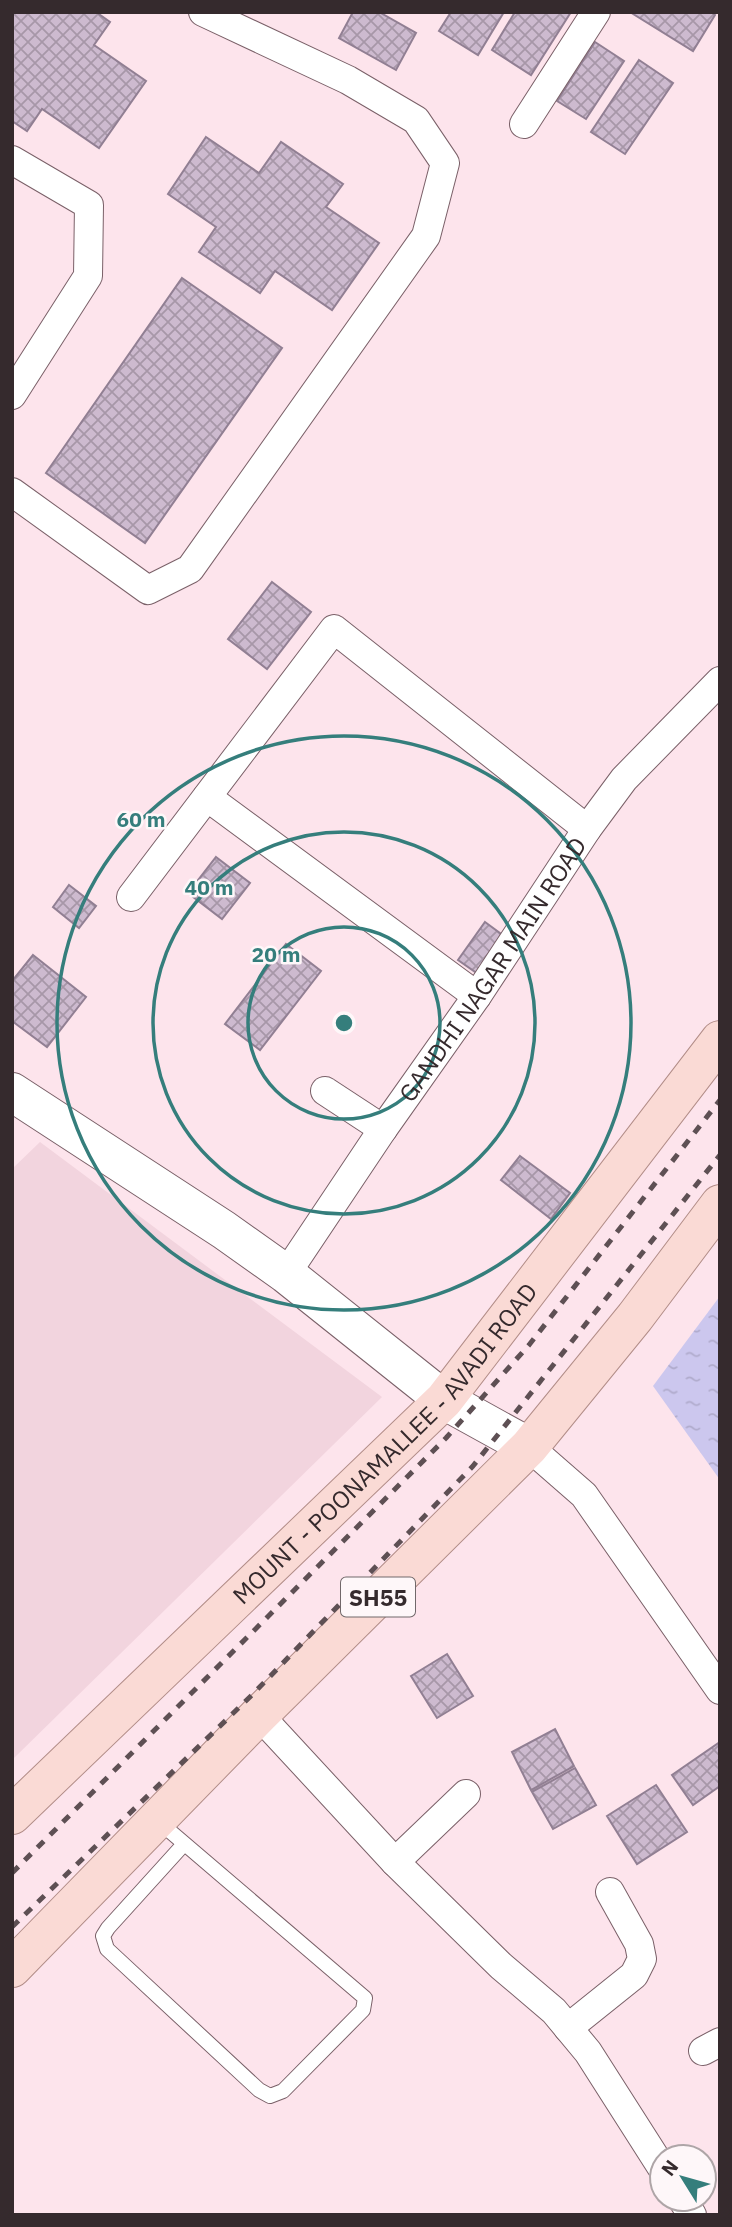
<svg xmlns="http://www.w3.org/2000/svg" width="732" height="2227" font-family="'IBM Plex Sans',sans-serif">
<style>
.built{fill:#f2d4de}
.water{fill:url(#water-ripples)}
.building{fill:url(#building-cross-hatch);stroke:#917f93;stroke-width:2}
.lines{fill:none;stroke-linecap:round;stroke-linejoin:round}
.lane-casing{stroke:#7a6068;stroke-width:16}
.street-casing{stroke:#7a6068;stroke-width:30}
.secondary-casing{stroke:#7a6068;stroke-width:40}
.primary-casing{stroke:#b28d88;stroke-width:40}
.lane{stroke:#fff;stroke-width:14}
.street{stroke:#fff;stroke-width:28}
.secondary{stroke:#fff;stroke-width:38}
.primary{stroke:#fadad5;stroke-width:38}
.rail{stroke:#5e5054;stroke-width:5;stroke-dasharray:9 9;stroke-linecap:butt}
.ring{fill:none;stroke:#357e7c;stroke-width:3.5}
.labels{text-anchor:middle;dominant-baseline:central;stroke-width:5;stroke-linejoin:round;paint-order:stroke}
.shield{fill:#fef7f9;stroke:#71686a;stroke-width:2}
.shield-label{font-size:23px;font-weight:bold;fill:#352a2d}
.street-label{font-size:24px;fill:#352a2d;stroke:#fef7f9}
.centre{fill:#357e7c;stroke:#fef7f9;stroke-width:3.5}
.ring-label{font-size:21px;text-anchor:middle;font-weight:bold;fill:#357e7c;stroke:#fef7f9;stroke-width:5;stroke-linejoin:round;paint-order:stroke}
</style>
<defs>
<pattern id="water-ripples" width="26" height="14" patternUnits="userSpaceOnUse" patternTransform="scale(1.75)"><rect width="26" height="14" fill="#ccc7ee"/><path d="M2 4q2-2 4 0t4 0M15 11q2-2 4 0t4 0" fill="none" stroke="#b0abcc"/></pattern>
<pattern id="building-cross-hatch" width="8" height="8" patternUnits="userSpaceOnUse" patternTransform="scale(1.75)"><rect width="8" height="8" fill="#cdbacf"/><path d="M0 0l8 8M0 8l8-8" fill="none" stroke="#a797a8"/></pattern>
</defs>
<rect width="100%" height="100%" fill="#fde4ec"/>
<path class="built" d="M 40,1142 L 382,1397 L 12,1760 L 12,1169 Z"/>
<path class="water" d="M 720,1296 L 720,1480 L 653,1386 Z"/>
<path class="building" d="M 12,12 L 96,12 L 110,22 L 94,45 L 146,81 L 99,148 L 42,109 L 27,131 L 12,121 Z
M 353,12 L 379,12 L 416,33 L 396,70 L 339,38 Z
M 451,12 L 504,12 L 478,55 L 439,31 Z
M 515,12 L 571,12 L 531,75 L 492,50 Z
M 630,12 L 711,12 L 715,15 L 693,51 Z
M 595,42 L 624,61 L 586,119 L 557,101 Z
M 639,60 L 673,83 L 625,154 L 591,132 Z
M 206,137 L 259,173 L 281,142 L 343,184 L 326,207 L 379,243 L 332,310 L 275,271 L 260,293 L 199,252 L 216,227 L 168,194 Z
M 182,278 L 282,348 L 145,543 L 46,473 Z
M 272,582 L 311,612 L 267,669 L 228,639 Z
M 216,857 L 250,883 L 222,919 L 188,893 Z
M 69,885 L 96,906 L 79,928 L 53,907 Z
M 485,922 L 508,939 L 481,976 L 458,960 Z
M 286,944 L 321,971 L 260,1050 L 225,1024 Z
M 33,955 L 86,997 L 47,1047 L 12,1021 L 12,981 Z
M 520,1156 L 570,1193 L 551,1219 L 501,1180 Z
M 447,1654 L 473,1696 L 437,1718 L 411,1676 Z
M 555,1729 L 574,1766 L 531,1790 L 512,1752 Z
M 720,1742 L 720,1786 L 693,1805 L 672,1775 Z
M 575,1768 L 596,1805 L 553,1829 L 532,1792 Z
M 656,1785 L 687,1832 L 637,1864 L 607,1816 Z"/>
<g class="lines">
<defs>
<path id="lane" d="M 158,1821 L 365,1998 L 363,2010 L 283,2091 L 270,2096 L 259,2090 L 107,1949 L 103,1936 L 108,1928 L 184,1844"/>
<g id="street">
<path d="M 524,124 L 596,12"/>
<path d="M 12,160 L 89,205 L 88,276 L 12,395"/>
<path d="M 12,492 L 148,590 L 190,569 L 426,236 L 445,163 L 416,120 L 348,80 L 203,12"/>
<path d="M 207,797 L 477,996"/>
<path d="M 131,897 L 334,629 L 587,829"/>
<path d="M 325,1091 L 383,1129"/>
<path id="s1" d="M 286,1274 L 383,1129 L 477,996 L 587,829 L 624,779 L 720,681"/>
<path d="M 529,1447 L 584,1495 L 720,1690"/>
<path d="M 259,1715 L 395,1862 L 501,1966 L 554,2011 L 588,2052 L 662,2168"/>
<path d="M 395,1862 L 466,1794"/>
<path d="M 568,2028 L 634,1975 L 642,1959 L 639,1944 L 610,1892"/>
<path d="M 703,2051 L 720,2042"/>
<path d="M 682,2199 L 692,2215"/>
</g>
<path id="secondary" d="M 12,1092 L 224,1230 L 286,1274 L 444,1400 L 529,1447"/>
<g id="primary">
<path id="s2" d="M 12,1815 L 444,1400 L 720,1040"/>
<path d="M 12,1968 L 259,1715 L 529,1447 L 635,1317 L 720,1204"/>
</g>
</defs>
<use href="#lane" class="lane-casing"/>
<use href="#street" class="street-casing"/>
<use href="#secondary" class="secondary-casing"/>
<use href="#primary" class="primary-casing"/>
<use href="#lane" class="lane"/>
<use href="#street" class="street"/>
<use href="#secondary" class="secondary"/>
<use href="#primary" class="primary"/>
<path class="rail" d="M 12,1873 L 446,1438 L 529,1345 L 720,1100
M 12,1927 L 252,1695 L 473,1466 L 720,1155"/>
</g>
<g class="ring">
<circle cx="344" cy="1023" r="96"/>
<circle cx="344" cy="1023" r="191"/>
<circle cx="344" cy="1023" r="287"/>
</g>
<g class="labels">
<rect class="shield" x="341" y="1577.5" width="74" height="39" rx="5"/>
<g class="shield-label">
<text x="378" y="1597">SH55</text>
</g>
<g class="street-label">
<text stroke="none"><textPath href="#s1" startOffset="368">GANDHI NAGAR MAIN ROAD</textPath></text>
<text stroke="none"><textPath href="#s2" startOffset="527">MOUNT - POONAMALLEE - AVADI ROAD</textPath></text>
</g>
</g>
<circle cx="344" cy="1023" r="10" class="centre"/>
<g class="ring-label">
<text x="141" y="827">60 m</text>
<text x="209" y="895">40 m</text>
<text x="276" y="962">20 m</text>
</g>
<rect width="732" height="2227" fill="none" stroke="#352a2d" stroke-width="28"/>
<g transform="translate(683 2178) rotate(307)"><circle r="33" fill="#fef7f9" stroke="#aea5a7" stroke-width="2"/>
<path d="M0-5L12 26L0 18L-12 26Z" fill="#357e7c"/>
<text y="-10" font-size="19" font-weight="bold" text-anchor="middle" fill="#352a2d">N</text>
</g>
</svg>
